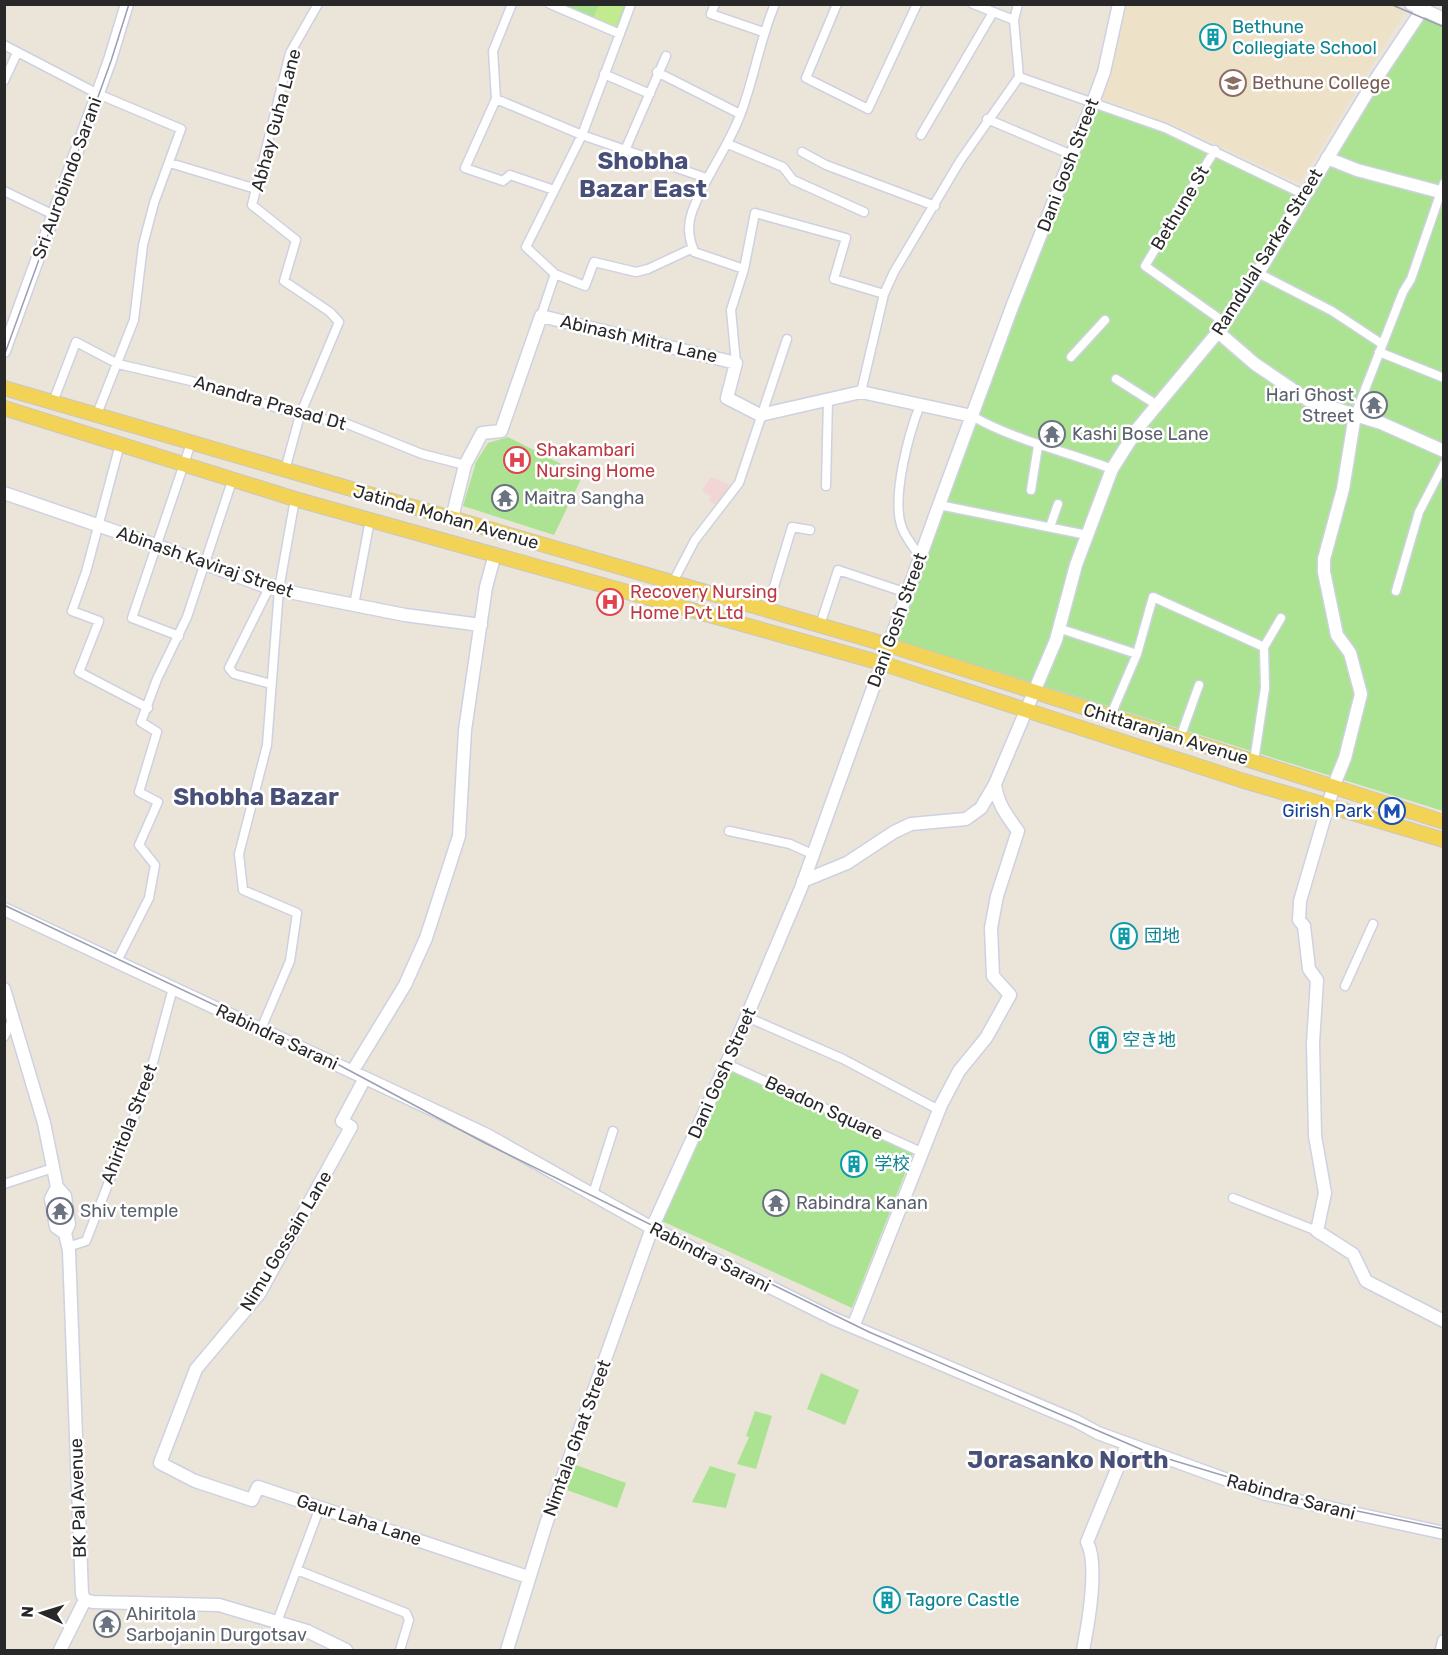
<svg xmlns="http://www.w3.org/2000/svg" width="1448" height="1655" font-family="Rubik,'Noto Sans SC','Noto Sans JP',sans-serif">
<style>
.education{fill:#ede2c7}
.medical{fill:#f2d5d5}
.green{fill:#ace393}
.pitch{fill:#c1eb8e}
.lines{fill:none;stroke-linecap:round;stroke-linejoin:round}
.street-casing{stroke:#ced1e1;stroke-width:11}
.secondary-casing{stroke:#ced1e1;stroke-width:15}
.primary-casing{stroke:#c7c7c7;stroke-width:16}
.street{stroke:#fff;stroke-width:8}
.secondary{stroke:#fff;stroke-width:12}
.primary{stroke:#f3d356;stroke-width:14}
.tram{stroke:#9c9eb3;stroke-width:1.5}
.labels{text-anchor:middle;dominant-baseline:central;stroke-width:5;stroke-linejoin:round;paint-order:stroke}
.culture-label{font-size:18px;fill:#0d838f;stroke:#fff;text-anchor:start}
.education-label{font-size:18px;fill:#785e54;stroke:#fff;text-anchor:start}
.street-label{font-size:18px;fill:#282828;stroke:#fff}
.worship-label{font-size:18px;fill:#5b616d;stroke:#fff;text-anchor:start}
.health-label{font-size:18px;fill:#be3a42;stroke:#fff;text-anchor:start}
.transit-label{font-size:18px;fill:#164399;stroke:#fff;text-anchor:end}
.district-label{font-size:24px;font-weight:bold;fill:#484f79;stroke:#fff}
</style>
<rect width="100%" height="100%" fill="#ebe4d9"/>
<path class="education" d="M 1387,4 L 1405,12 L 1299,183 L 1183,129 L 1101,98 L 1124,5 Z"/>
<path class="medical" d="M 711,477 L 731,485 L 718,506 L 709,501 L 711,496 L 702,491 Z"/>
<path class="green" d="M 558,5 L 628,5 L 618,31 Z
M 1423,10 L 1443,19 L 1443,811 L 896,640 L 1095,103 L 1307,194 Z
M 508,437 L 583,475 L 554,535 L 463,506 L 476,462 L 488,443 Z
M 731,1062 L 915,1148 L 852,1308 L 662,1221 Z
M 821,1373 L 859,1390 L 845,1425 L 807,1409 Z
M 755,1411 L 772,1416 L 756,1469 L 737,1464 L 749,1437 L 746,1436 Z
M 573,1464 L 626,1483 L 617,1508 L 564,1489 Z
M 710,1466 L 736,1474 L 726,1508 L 692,1502 Z"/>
<path class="pitch" d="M 599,5 L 624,5 L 616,27 L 593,18 Z"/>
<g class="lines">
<defs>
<path id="street" d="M 512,4 L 493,51 L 496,99 L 465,168 L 503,181 L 510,175 L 554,190
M 550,4 L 620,34
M 715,4 L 711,14 L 763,32
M 837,4 L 806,78 L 868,109 L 917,4
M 973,4 L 1014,20 L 1019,77 L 1165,128 L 1305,195
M 1014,20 L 1018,4
M 4,45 L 98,94 L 181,129 L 154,203 L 143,245 L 134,320 L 97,414
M 657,72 L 740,114
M 604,74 L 650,94
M 4,81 L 17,53
M 496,99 L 582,135 L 631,4
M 987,119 L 1072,155
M 921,135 L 992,14
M 728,144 L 783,167 L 793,180 L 864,212
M 626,148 L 666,56
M 1215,150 L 1145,266 L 1224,322
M 802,152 L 826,165 L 935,206
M 170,163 L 256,189
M 4,191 L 54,215
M 744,269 L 694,252 C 689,238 687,226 692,212 C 704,178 726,151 739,118 C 754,81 759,41 775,4
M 1258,273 L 1332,311 L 1382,344
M 555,274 L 585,286 L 594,262 L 636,272 L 648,269 L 693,248
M 541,316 L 555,274 L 526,247 L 582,135 L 706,178
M 1379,352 L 1444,378
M 1071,357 L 1105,320
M 736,363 L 731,310 L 744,269 L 755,213 L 846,238 L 834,279 L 884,294
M 1116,379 L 1157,405
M 861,392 L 884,294 L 894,272 L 960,161 L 1019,77
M 53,402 L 76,342 L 118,364 L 191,381 L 300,415 L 345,423 L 422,454 L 465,465
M 1355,415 L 1403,292 L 1411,279 L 1444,183
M 972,416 C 1016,441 1065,451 1112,469
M 120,444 L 86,572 L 72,611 L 99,621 L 79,672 L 148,708
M 285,470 L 300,415 L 339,322 L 330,312 L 284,281 L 296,240 L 252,205 L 290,53 L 318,4
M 826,486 L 828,400
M 1031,490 L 1038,446
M 939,505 L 1087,535
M 1050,527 L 1058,504
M 920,557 C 914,547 904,536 901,525 C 892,495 909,433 920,405
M 269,588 L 229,668 L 234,674 L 271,684
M 1396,591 L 1419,512 L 1444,464
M 663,601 L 695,540 L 739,483 L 787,339
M 354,605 L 370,520
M 767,610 L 792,527 L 810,530
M 820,625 L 838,570 L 907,593
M 1058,628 L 1137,654
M 179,636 L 132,618 L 191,443
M 1110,717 L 1137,654 L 1153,597 L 1264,647 L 1281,618
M 1180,738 L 1199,685
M 1254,761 L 1265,688 L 1264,647
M 729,831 L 790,844 L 812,854
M 117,961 L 149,898 L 155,865 L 139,845 L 158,802 L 139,792 L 157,732 L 141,722 L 157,679 L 187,617 L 233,478
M 1345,986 L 1373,924
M 747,1017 L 843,1059 L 939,1110
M 261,1029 L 290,961 L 297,913 L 243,890 L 239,854 L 267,745 L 279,589 L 295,499
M 4,1037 L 13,1019
M 727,1064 L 921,1152
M 4,1184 L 53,1168
M 593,1194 L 613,1131
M 1233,1198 L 1317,1231
M 68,1247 L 86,1241 L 148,1081 L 173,988
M 297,1570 L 406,1613 L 409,1620 L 400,1650
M 277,1622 L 320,1507"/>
<path id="secondary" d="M 1411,4 L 1444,19
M 1327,158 L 1357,170 L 1444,193
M 1218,332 L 1255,364 L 1308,400 L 1355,415 L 1343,489 L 1324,559 L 1324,572 L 1337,635 L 1350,653 L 1361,694 L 1345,758 L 1334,785 L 1300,901 L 1299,920 L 1304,926 L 1309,969 L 1317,980 L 1313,1043 L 1315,1136 L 1325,1193 L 1317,1231 L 1353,1254 L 1366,1281 L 1444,1321
M 4,351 L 110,60 L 127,4
M 1355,415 L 1381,423 L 1444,451
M 4,493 L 158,546 L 269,588 L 405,615 L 481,625
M 452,518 L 465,465 L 482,433 L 501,431 L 541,316 L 736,363 L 727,398 L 760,415 L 861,392 L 972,416
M 803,881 L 847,863 L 894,832 L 911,824 L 966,819 L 981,808 L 995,784
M 4,909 L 487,1135 L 652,1228 L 832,1318 L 1076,1421 L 1098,1433 L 1266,1494 L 1444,1533
M 4,989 L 44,1123 L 57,1187 L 65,1196 L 69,1224 L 65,1233 L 69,1251 L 82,1594 L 85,1600 L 93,1602 L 219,1605 L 307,1631 L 346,1650
M 352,1072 L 405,985 L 426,938 L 459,836 L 465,730 L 486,587 L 495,554
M 365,1078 L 342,1121 L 351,1127 L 259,1294 L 196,1369 L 160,1463 L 195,1481 L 252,1500 L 258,1487 L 528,1577
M 57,1187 L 51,1199 L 56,1227 L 65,1233
M 853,1327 L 941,1105 L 959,1071 L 986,1038 L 1010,995 L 993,976 L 991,928 L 997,896 L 1018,831 C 1007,816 997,803 995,784 L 1056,640 L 1076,565 L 1112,469 L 1138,428 L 1218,332 L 1258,273 L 1370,88 L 1426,4
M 60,1650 L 85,1600
M 507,1650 L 546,1524 L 652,1228 L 730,1056 L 801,888 L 939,505 L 1012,307 L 1093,102 L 1104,72 L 1119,4
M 1083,1650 C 1088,1625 1099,1564 1087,1542 L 1127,1445
M 1442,1650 L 1444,1641"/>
<path id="primary" d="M 4,388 L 888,645 L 1444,822
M 4,408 L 295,499 L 881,663 L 1244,781 L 1444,840"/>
</defs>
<use href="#street" class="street-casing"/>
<use href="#secondary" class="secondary-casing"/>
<use href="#primary" class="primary-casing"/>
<use href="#street" class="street"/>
<use href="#secondary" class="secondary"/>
<use href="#primary" class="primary"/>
<path class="tram" d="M 1390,4 L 1444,27
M 4,356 L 111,61 L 129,4
M 4,905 L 326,1058 L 485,1143 L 869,1332 L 1152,1454 L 1304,1500 L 1444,1529"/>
</g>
<defs>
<symbol id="building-ring" viewBox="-11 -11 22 22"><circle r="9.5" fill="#fff" stroke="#0f9aa8" stroke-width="1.5"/><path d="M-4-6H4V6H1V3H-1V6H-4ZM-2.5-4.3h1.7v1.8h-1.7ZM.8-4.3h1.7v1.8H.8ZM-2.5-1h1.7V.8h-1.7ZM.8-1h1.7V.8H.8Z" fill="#0f9aa8"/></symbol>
<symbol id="university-ring" viewBox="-11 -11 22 22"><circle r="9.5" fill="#fff" stroke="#8d6e63" stroke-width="1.5"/><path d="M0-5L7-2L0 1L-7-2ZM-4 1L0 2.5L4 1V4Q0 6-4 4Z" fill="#8d6e63"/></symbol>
<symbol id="temple-ring" viewBox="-11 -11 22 22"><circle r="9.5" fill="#fff" stroke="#6b7280" stroke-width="1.5"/><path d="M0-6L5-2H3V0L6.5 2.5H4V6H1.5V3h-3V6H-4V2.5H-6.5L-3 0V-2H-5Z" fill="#6b7280"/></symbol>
<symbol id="hospital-ring" viewBox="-11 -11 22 22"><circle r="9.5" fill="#fff" stroke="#e0444e" stroke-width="1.5"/><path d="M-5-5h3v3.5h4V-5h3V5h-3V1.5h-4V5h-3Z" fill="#e0444e"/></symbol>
<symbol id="metro-ring" viewBox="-11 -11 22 22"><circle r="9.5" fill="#fff" stroke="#1a4fb4" stroke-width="1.5"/><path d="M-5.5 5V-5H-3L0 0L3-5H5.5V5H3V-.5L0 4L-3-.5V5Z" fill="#1a4fb4"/></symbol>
</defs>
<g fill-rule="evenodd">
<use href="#building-ring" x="1198" y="22" width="30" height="30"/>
<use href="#university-ring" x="1218" y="68" width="30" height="30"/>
<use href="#temple-ring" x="1359" y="390" width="30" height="30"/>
<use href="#temple-ring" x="1037" y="419" width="30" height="30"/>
<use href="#hospital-ring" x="502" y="445" width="30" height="30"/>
<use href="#temple-ring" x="490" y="483" width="30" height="30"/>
<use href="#hospital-ring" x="595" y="587" width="30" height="30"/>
<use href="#metro-ring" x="1377" y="796" width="30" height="30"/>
<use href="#building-ring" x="1109" y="921" width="30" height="30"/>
<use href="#building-ring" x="1088" y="1025" width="30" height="30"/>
<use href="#building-ring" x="839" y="1149" width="30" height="30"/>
<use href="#temple-ring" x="761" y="1188" width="30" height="30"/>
<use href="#temple-ring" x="45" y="1196" width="30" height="30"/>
<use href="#building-ring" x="872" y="1585" width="30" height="30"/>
<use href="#temple-ring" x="92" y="1609" width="30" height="30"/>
</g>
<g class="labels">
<g class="culture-label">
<text x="1232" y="27">Bethune<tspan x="1232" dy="21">Collegiate School</tspan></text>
<text x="1144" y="936">団地</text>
<text x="1122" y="1040">空き地</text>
<text x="874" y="1164">学校</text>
<text x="906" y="1600">Tagore Castle</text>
</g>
<g class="education-label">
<text x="1252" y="83">Bethune College</text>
</g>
<g class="street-label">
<text transform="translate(276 120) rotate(-75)">Abhay Guha Lane</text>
<text transform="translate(1068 165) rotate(-69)">Dani Gosh Street</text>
<text transform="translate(67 178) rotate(-70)">Sri Aurobindo Sarani</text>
<text transform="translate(1180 208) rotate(-59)">Bethune St</text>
<text transform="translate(1267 252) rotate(-58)">Ramdulal Sarkar Street</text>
<text transform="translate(639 339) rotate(13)">Abinash Mitra Lane</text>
<text transform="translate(270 403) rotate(16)">Anandra Prasad Dt</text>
<text transform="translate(446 517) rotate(16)">Jatinda Mohan Avenue</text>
<text transform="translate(205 562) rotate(19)">Abinash Kaviraj Street</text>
<text transform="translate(897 620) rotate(-70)">Dani Gosh Street</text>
<text transform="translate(1166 734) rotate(17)">Chittaranjan Avenue</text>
<text transform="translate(277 1037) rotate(25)">Rabindra Sarani</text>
<text transform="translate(722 1073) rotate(-66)">Dani Gosh Street</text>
<text transform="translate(824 1108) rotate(25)">Beadon Square</text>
<text transform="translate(129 1124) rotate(-69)">Ahiritola Street</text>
<text transform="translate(286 1241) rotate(-59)">Nimu Gossain Lane</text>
<text transform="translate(710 1257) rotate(27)">Rabindra Sarani</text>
<text transform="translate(577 1438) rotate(-70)">Nimtala Ghat Street</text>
<text transform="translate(1291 1497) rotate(15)">Rabindra Sarani</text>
<text transform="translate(78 1498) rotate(-92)">BK Pal Avenue</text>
<text transform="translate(359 1520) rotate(18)">Gaur Laha Lane</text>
</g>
<g class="worship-label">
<text x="1354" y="395" text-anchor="end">Hari Ghost<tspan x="1354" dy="21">Street</tspan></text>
<text x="1072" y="434">Kashi Bose Lane</text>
<text x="524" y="498">Maitra Sangha</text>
<text x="796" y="1203">Rabindra Kanan</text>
<text x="80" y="1211">Shiv temple</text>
<text x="126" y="1614">Ahiritola<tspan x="126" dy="21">Sarbojanin Durgotsav</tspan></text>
</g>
<g class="health-label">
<text x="536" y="450">Shakambari<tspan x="536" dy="21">Nursing Home</tspan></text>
<text x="630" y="592">Recovery Nursing<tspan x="630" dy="21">Home Pvt Ltd</tspan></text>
</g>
<g class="transit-label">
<text x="1372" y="811">Girish Park</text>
</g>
<g class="district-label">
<text x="643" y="161">Shobha<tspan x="643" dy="28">Bazar East</tspan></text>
<text x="256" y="797">Shobha Bazar</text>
<text x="1068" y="1460">Jorasanko North</text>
</g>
</g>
<rect width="1448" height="1655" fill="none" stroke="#282828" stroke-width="12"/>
<g transform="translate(42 1613) rotate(274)" stroke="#ffffff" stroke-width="4.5" paint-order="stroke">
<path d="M0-4.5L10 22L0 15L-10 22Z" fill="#282828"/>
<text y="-9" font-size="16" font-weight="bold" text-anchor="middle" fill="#282828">N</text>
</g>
</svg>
